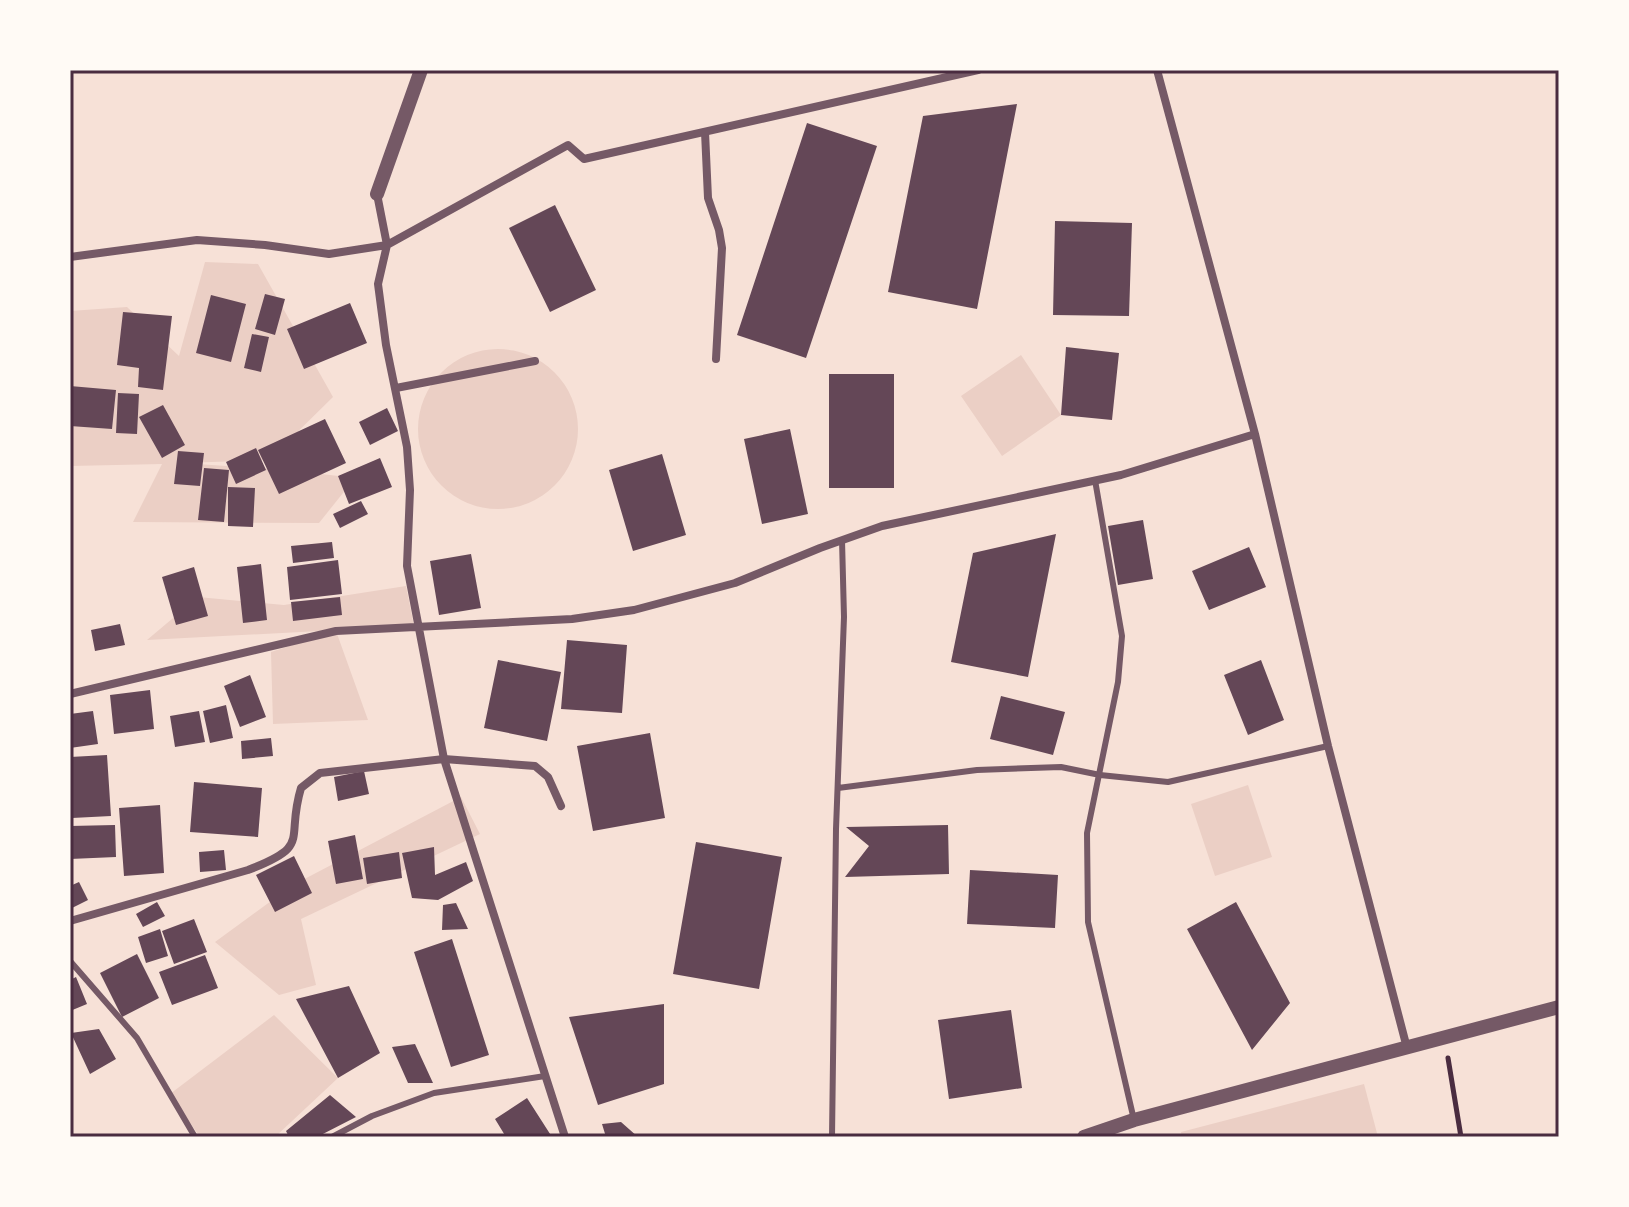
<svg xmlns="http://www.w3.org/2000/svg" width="1629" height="1207" font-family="'Space Grotesk',sans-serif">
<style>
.green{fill:#ebcfc5}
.building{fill:#644757}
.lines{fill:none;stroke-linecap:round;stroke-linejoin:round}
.path{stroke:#4a2c40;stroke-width:5}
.service{stroke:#755966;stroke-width:6}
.minor{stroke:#755966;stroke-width:8}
.tertiary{stroke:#755966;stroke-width:14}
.neatline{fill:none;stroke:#4a2c40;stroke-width:3}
</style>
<rect width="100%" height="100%" fill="#f7e1d7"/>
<path class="green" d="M 205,262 L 258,264 L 333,397 L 269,460 L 182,463 L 288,470 L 355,478 L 319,523 L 133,522 L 162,464 L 70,466 L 70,311 L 127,307 L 179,356 Z
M418 429a80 80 0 1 1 160 0a80 80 0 1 1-160 0Z
M 1021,355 L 1061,415 L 1002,456 L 961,396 Z
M 406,586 L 414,626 L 147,640 L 198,597 L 284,605 Z
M 336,631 L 368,720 L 273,724 L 271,652 Z
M 1248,785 L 1272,857 L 1215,876 L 1191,804 Z
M 461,797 L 480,834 L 301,919 L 316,985 L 279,995 L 215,942 L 293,885 Z
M 274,1015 L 338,1078 L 275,1137 L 200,1137 L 170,1094 Z
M 1364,1084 L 1378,1137 L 1182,1137 L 1181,1132 Z"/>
<path class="building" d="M 1017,104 L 977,309 L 888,292 L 923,116 Z
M 807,123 L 877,146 L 806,358 L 737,335 Z
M 555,205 L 596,290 L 550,312 L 509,228 Z
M 1055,221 L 1132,223 L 1129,316 L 1053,315 Z
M 265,294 L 285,299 L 275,335 L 255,329 Z
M 211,295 L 246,304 L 231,362 L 196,353 Z
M 350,303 L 367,343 L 304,369 L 287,329 Z
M 123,312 L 172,316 L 163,390 L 138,387 L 139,368 L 117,365 Z
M 252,334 L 269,337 L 261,372 L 244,368 Z
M 1066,347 L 1119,353 L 1112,420 L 1061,415 Z
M 829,374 L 894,374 L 894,488 L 829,488 Z
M 70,386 L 116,390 L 112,429 L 70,426 Z
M 118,393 L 139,394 L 137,434 L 116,433 Z
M 163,405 L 185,445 L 162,458 L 139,417 Z
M 387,408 L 398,431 L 370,445 L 359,422 Z
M 325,419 L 346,463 L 279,494 L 258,450 Z
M 790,429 L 808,514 L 762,524 L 744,439 Z
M 256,448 L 266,470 L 236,484 L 226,462 Z
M 178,451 L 204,453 L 200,486 L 174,484 Z
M 662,454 L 686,535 L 633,551 L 609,470 Z
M 380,458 L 392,487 L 349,504 L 338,476 Z
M 204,468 L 229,470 L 224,522 L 198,520 Z
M 228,487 L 255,488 L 253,527 L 228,526 Z
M 361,501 L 368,514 L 340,528 L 333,514 Z
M 1143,520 L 1153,579 L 1118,585 L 1108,526 Z
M 1056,534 L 1028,677 L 951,662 L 973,553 Z
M 332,542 L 334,558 L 293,563 L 291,546 Z
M 1249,547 L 1266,587 L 1209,610 L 1192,571 Z
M 471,554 L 481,608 L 439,615 L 430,561 Z
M 338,560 L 342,594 L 290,600 L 287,567 Z
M 261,564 L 267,620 L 243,623 L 237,567 Z
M 194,567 L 208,616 L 176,625 L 162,577 Z
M 340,597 L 342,615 L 293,621 L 291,602 Z
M 120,624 L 125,645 L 95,651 L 91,630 Z
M 567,640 L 627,645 L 622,713 L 561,709 Z
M 498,660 L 561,672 L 547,741 L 484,728 Z
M 1261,660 L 1284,720 L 1248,735 L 1224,675 Z
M 250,675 L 266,717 L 240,727 L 224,686 Z
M 150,690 L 154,729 L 114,734 L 110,695 Z
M 1001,696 L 1065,712 L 1053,755 L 990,739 Z
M 226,705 L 233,738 L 210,743 L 203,711 Z
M 93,711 L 98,744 L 70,748 L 70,714 Z
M 199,711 L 205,742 L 175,747 L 170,716 Z
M 650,733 L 665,818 L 593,831 L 577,746 Z
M 271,738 L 273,756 L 242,759 L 241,741 Z
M 107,755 L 111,816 L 72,818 L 70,757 Z
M 364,771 L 369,794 L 338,801 L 334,777 Z
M 194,782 L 262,788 L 258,837 L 190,832 Z
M 160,805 L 164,873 L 124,876 L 119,808 Z
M 115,825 L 116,857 L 70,859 L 70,826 Z
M 948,825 L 949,874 L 845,877 L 869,846 L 846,827 Z
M 355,835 L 363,879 L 336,884 L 328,841 Z
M 696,842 L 782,857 L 759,989 L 673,974 Z
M 434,847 L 435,875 L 466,862 L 473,881 L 438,900 L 412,898 L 402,853 Z
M 224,850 L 226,870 L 200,872 L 199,852 Z
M 399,852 L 402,878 L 367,884 L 363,858 Z
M 294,856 L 312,893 L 275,912 L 256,875 Z
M 970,870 L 1058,875 L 1055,928 L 967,924 Z
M 79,882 L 88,900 L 70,909 L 70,886 Z
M 157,902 L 165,916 L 143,927 L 136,914 Z
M 1236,902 L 1290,1003 L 1252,1050 L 1187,929 Z
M 456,903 L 468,929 L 442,930 L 443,905 Z
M 194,919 L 207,952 L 174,964 L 162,931 Z
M 160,929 L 168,956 L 146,963 L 138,937 Z
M 452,939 L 489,1055 L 451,1067 L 414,952 Z
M 137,954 L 159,998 L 122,1017 L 100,973 Z
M 205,955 L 218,988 L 172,1005 L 159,972 Z
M 76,977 L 87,1004 L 70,1011 L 70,980 Z
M 349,986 L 380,1053 L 338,1078 L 296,999 Z
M 664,1004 L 664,1084 L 598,1105 L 569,1017 Z
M 1011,1010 L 1022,1088 L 949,1099 L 938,1020 Z
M 99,1029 L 116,1059 L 90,1074 L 71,1033 Z
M 415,1044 L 433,1083 L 408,1083 L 392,1047 Z
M 330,1095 L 356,1117 L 317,1137 L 289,1137 L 286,1131 Z
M 527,1098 L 552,1137 L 506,1137 L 495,1119 Z
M 621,1122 L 638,1137 L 606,1137 L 602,1124 Z"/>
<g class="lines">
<path class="path" d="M 1448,1058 L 1461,1137"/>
<path class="service" d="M 1095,480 L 1122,636 L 1118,682 L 1087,833 L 1088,922 L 1134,1120
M 838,788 L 977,770 L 1061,767 L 1100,775 L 1168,782 L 1328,746
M 70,961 L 137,1038 L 195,1137
M 332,1137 L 372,1116 L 434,1093 L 545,1076
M 832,1137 L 836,829 L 844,617 L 842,540"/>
<path class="minor" d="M 1157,70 L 1255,434 L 1328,746 L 1407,1048
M 705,132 L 708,198 L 719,230 L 722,248 L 716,359
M 377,194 L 387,245 L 378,284 L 386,345 L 407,447 L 410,490 L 407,566 L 444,759 L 565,1137
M 70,257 L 197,240 L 265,245 L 329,254 L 387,245 L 568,145 L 584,159 L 978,70
M 396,388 L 535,361
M 70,694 L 336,631 L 572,619 L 634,610 L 735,583 L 820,548 L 882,526 L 1121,475 L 1255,434
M 70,921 L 248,870 C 313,845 285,841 301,788 L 320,773 L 444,759 L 535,766 L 548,777 L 561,806"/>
<path class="tertiary" d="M 377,194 L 421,70
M 1084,1137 L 1134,1120 L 1559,1007"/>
</g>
<rect width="1629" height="1207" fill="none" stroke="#fffaf5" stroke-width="144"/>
<rect x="72" y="72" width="1485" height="1063" class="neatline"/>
</svg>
